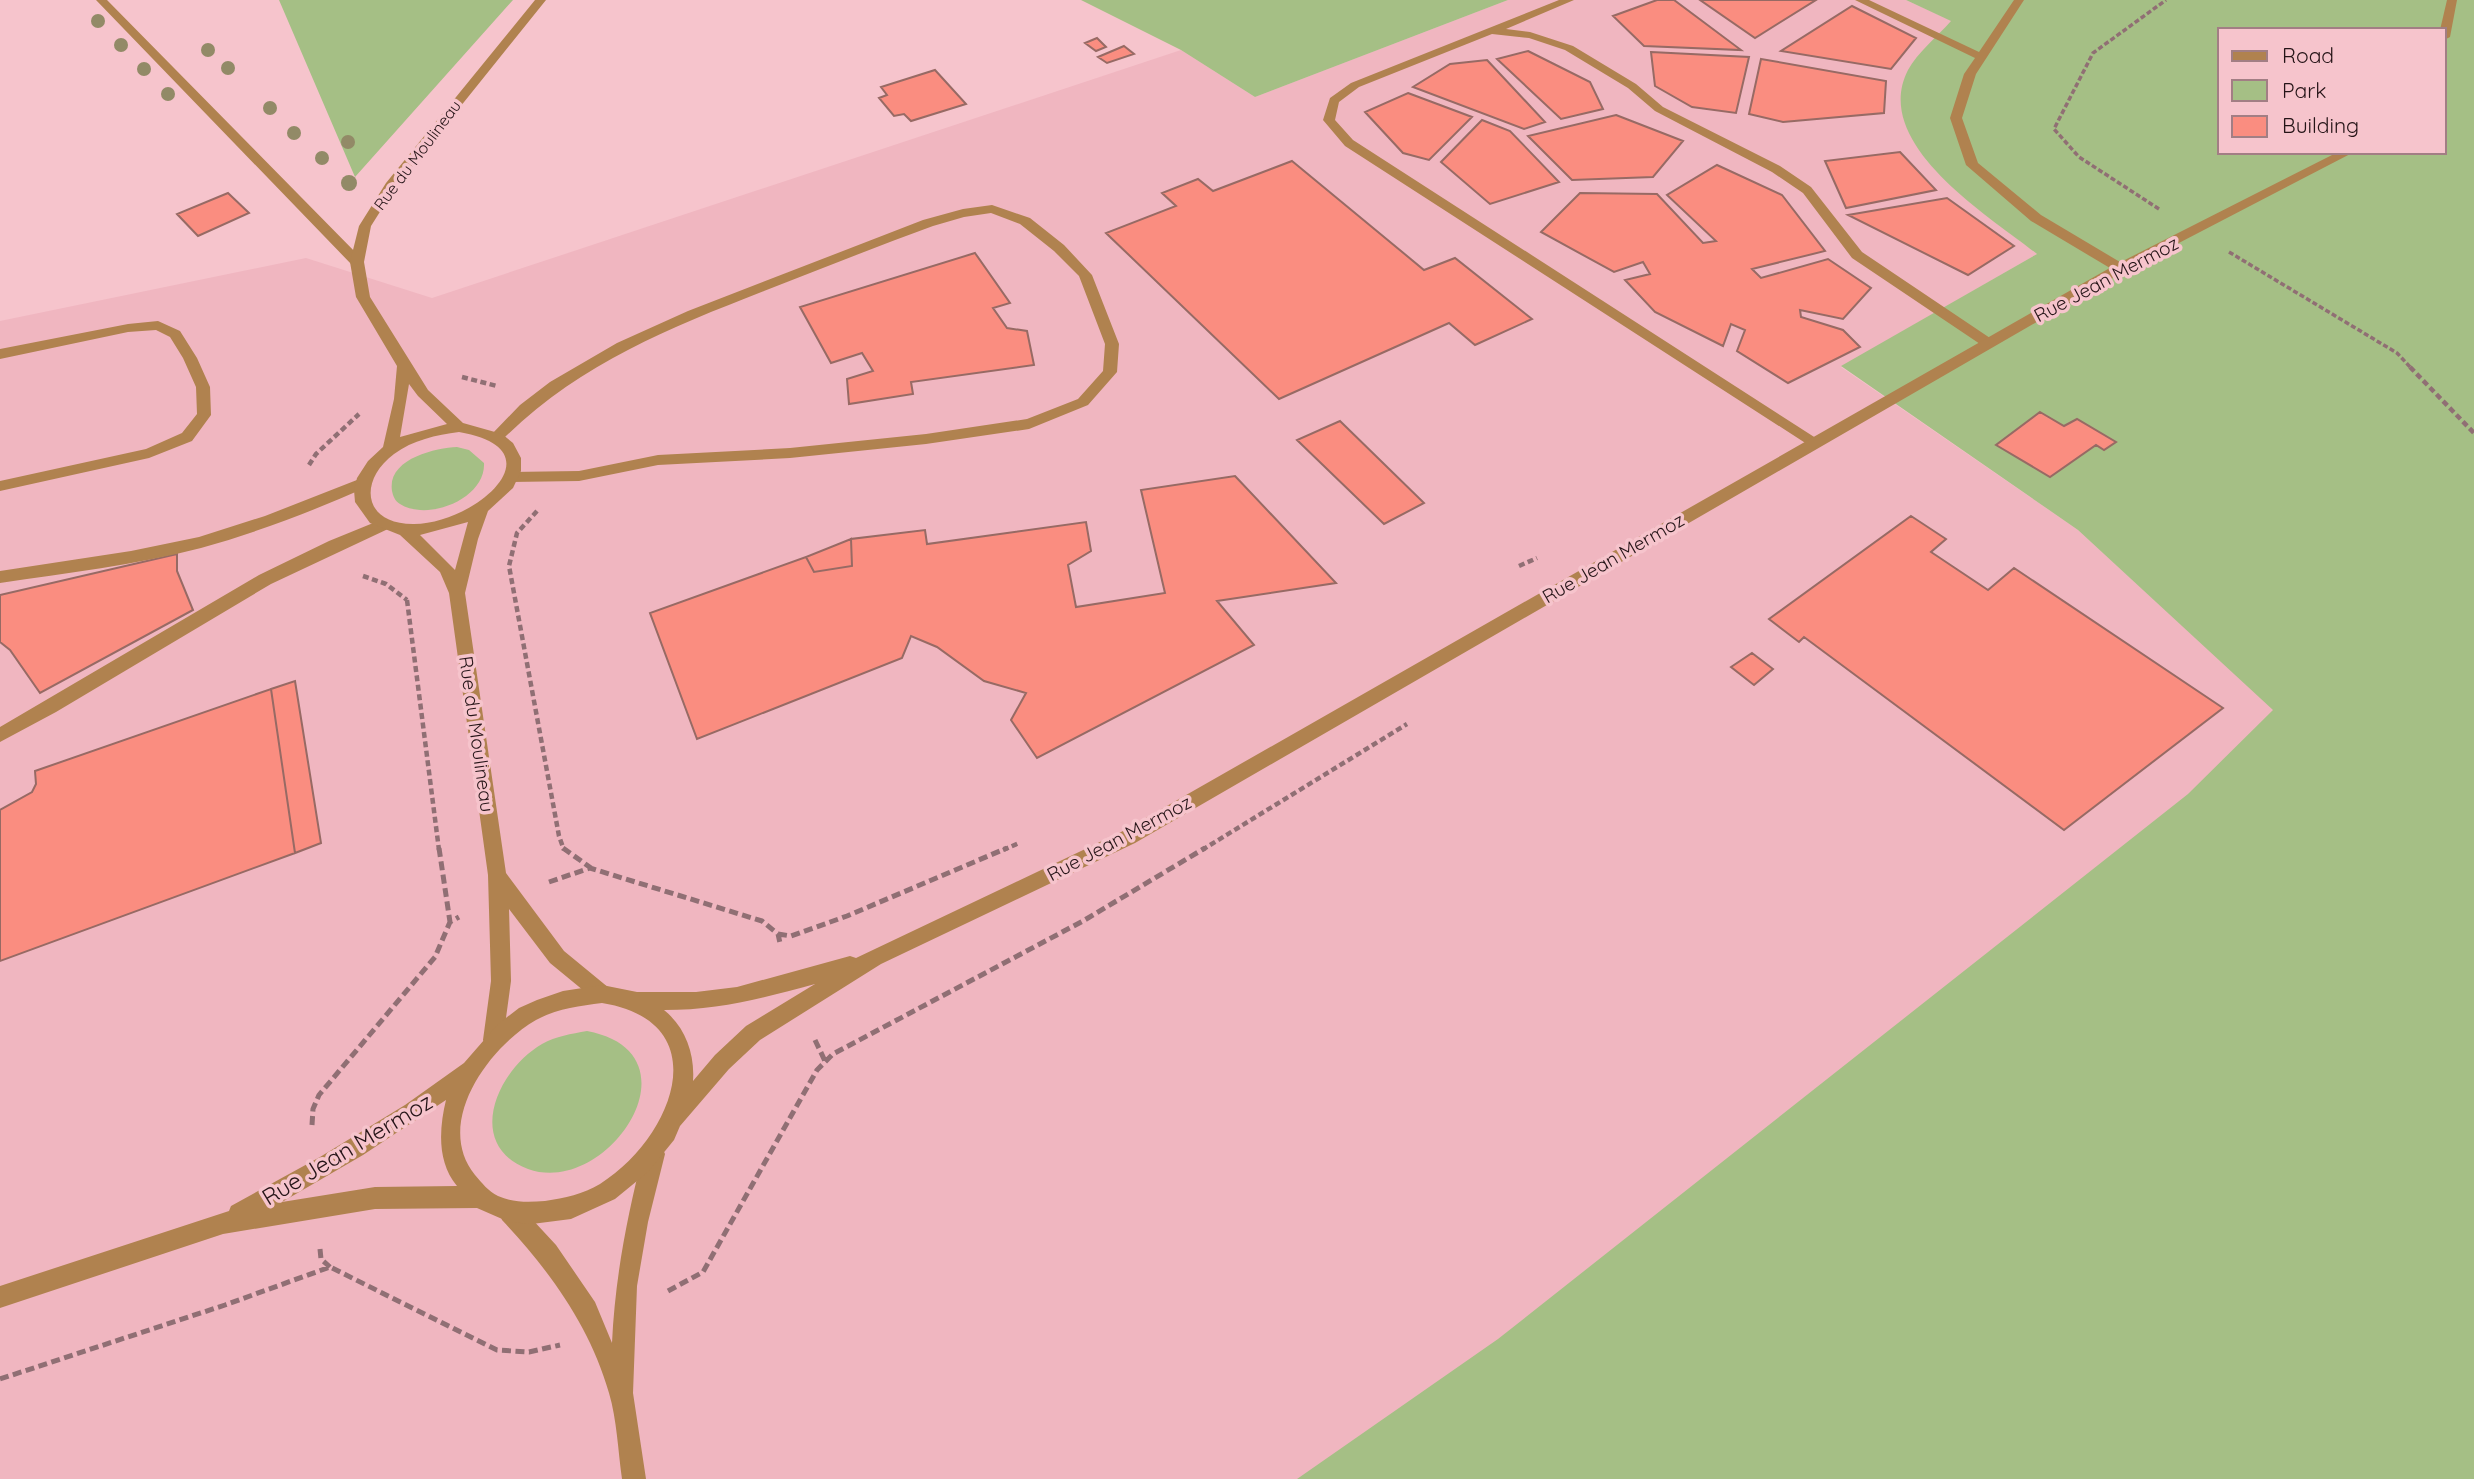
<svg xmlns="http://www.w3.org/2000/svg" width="2474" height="1479" font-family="Quicksand,sans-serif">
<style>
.built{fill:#f0b6c0}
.green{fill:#a5bf85;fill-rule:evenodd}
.building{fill:#fa8d80;stroke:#976a64;stroke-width:2}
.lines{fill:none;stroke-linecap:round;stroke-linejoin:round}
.path-far2{stroke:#906f74;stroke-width:3.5;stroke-dasharray:5 2.5;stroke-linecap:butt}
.path-far1{stroke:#906f74;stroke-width:4.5;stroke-dasharray:6 3.5;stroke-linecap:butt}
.path{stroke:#906f74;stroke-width:5;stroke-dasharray:9 4.5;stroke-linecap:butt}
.service{fill:#b0824f;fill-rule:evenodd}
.minor{fill:#b0824f;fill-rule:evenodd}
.tertiary{fill:#b0824f;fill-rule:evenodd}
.tree{fill:#928a67}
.labels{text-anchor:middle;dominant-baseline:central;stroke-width:7;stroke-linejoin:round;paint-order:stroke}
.far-street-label{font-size:16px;fill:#251417;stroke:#f6c4cc}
.street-label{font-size:19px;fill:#251417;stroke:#f6c4cc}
.near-street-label{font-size:23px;fill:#251417;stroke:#f6c4cc}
</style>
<rect width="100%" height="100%" fill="#f6c4cc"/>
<path class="built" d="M 1508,0 L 1906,0 L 1952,21 L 1909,70 L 1926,160 L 1957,191 L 2037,254 L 1841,367 L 2078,530 L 2273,709 L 2474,1479 L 0,1479 L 0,321 L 306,258 L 432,298 L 1181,50 L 1255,97 Z"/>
<path class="green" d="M 279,0 L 513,0 L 355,177 Z
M 1081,0 L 1508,0 L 1255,97 L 1181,50 Z
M 1906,0 L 2474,0 L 2474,1479 L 1297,1479 L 1498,1339 L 2188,794 L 2273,710 L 2078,530 L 1841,366 L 2037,254 C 1989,216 1870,144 1908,70 C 1917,53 1938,36 1951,21 ZM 2220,30 L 2444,30 L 2444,152 L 2220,152 Z
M 457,447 L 469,450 L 484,463 C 486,498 429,522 400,504 C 395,501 393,496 392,491 C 387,459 435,448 457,447 Z
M 587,1031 C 704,1053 608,1198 528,1169 C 464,1145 497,1070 542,1044 C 556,1036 571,1034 587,1031 Z"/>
<path class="building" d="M 1657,0 L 1674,0 L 1741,50 L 1644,46 L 1613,16 Z
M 1700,0 L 1816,0 L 1755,38 Z
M 1852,6 L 1916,38 L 1891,69 L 1781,51 Z
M 1097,38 L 1106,47 L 1096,51 L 1085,43 Z
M 1124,46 L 1134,54 L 1107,63 L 1098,57 Z
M 1528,51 L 1590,82 L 1603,109 L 1561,119 L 1497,59 Z
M 1651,52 L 1749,57 L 1736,113 L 1692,107 L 1655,86 Z
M 1761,59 L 1886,81 L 1884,113 L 1783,122 L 1749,114 Z
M 1487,60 L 1545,122 L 1524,129 L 1413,87 L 1450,64 Z
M 935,70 L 966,104 L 911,121 L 904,114 L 894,116 L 879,98 L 887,95 L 881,87 Z
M 1408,93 L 1472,117 L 1429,160 L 1403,153 L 1365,112 Z
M 1616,115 L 1683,141 L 1653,177 L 1572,180 L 1528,136 Z
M 1482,120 L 1510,131 L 1559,182 L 1490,204 L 1441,162 Z
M 1900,152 L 1936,190 L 1846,208 L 1825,161 Z
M 1292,161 L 1424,270 L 1455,258 L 1532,319 L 1475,345 L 1449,323 L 1279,399 L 1106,233 L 1176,206 L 1162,193 L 1198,179 L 1213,191 Z
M 1717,165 L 1782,195 L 1825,251 L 1752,269 L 1761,278 L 1828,259 L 1871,288 L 1843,319 L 1800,310 L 1801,317 L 1843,330 L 1860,347 L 1788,383 L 1737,351 L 1745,330 L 1731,324 L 1723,346 L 1655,312 L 1625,280 L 1650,274 L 1643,262 L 1614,272 L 1541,232 L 1580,193 L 1657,194 L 1703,243 L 1716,241 L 1667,195 Z
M 228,193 L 249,213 L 198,236 L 177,214 Z
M 1947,198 L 2014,246 L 1968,275 L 1848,215 Z
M 975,253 L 1010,303 L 993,308 L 1007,328 L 1027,331 L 1034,365 L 911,382 L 913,394 L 849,404 L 847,379 L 873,371 L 862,353 L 831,363 L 800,307 Z
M 2040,412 L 2064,426 L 2077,419 L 2116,442 L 2104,450 L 2096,445 L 2050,477 L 1996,445 Z
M 1340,421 L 1424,503 L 1384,524 L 1297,440 Z
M 1235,476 L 1336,583 L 1217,601 L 1254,645 L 1037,758 L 1011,720 L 1026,693 L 984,681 L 937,647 L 911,636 L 902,658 L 697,739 L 650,613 L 806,557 L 814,572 L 852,566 L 851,539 L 925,530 L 927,544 L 1086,522 L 1091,551 L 1068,565 L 1076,607 L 1165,593 L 1141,490 Z
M 1911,516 L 1946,539 L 1931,552 L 1988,590 L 2014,568 L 2223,708 L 2064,830 L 1804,637 L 1799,642 L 1769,619 Z
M 851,539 L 852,566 L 814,572 L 806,557 Z
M 177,554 L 177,571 L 193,610 L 40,693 L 10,650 L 0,642 L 0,595 Z
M 1752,653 L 1773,669 L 1754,685 L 1731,667 Z
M 295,681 L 321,843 L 295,853 L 271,689 Z
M 271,689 L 295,853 L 0,961 L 0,810 L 32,792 L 36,784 L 35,771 Z"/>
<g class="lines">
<path class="path-far2" d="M 2159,209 L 2079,157 L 2054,129 L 2093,53 L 2166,0
M 2229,252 L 2397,353 L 2412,369"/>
<path class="path-far1" d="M 2410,367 L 2474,433
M 462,377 L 497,386
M 309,465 L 316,454 L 359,414
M 537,511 L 517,533 L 509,566 L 559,836 L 564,850
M 1519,566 L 1537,558
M 363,576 L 386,584 L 407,600
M 407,600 L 439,850
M 1003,850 L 1019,843
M 1202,850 L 1407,724"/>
<path class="path" d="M 439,848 L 450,922
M 563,848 L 591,868
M 549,882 L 590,868 L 762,921 L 778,934 L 780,943
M 778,934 L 791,936 L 847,916 L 1007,848
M 815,1040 L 825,1061
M 312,1125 L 313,1109 L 319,1095 L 435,957 L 450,922 L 459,917
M 320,1249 L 321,1259 L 330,1267
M 668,1291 L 703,1272 L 817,1070 L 833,1054 L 1083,921 L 1205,848
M 0,1379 L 225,1305 L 330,1267 L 497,1350 L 529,1352 L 560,1345"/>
<path class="service" d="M 96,0 L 107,0 L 362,259 L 362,265 L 352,265 Z
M 992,205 L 1030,218 L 1064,245 L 1092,275 L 1119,344 L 1117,372 L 1088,405 L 1029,429 L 926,444 L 790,458 L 658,465 L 579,481 L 511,482 L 503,477 L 511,472 L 579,471 L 658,455 L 790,448 L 926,434 L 1027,419 L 1078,399 L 1103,371 L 1105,344 L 1079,276 L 1054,251 L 1020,224 L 991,213 L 964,217 L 933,226 C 876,247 820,269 764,291 C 667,329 579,364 503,439 L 493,439 L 491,435 L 520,405 L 550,382 L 617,343 L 688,311 L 923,220 L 963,209 Z
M 158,321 L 180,331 L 197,358 L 210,387 L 211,415 L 192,441 L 149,458 L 0,491 L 0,481 L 146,449 L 182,433 L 197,414 L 196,387 L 183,358 L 170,337 L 156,330 L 128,332 L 0,359 L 0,349 L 128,324 Z
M 362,478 L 370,483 L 367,487 C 313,511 258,532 201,548 C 135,565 67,573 0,583 L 0,571 L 131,551 L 199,537 L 265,516 Z
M 383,519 L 391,525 L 388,529 L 271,584 L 56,712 L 0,742 L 0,727 L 259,575 L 329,541 Z"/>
<path class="minor" d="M 535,0 L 546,0 L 395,188 L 371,226 L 364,262 L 370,297 L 428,390 L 463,423 L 502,434 L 513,443 L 521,458 L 521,471 L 513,488 L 488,511 L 478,539 L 465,593 L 506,873 L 564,951 L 609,988 L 612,994 L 609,1000 L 602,1003 L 595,1000 L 550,963 L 509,909 L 511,981 L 503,1040 L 500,1047 L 493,1050 L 486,1047 L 483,1040 L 491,981 L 488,875 L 449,593 L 440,572 L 400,535 L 370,523 L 355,502 L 354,490 L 357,478 L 368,461 L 383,447 L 394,399 L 397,366 L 356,297 L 350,262 L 359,226 L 386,183 ZM 409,384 L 418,396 L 447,424 L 400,437 ZM 459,432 C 563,450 472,525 413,524 C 363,524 358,481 394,454 C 413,440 436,435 459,432 ZM 468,522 L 455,570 L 420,535 Z
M 1559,0 L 1574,0 L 1506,29 L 1530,32 L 1573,46 L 1636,84 L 1663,107 L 1780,166 L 1811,187 L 1862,252 L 1993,340 L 1993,346 L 1983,346 L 1852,258 L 1803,193 L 1772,172 L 1655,111 L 1628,88 L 1565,50 L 1529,38 L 1492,34 L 1359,87 L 1339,102 L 1335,120 L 1353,140 L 1822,442 L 1815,447 L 1810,446 L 1345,146 L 1323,120 L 1330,98 L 1351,83 Z
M 1855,0 L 1869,0 L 1979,52 L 2014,0 L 2024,0 L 1976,74 L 1962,118 L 1978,163 L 2041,215 L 2125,265 L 2125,271 L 2115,271 L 2031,221 L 1966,165 L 1950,118 L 1964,74 L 1975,58 Z
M 654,1143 L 662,1147 L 665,1154 L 648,1222 L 637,1286 L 633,1393 L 646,1479 L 622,1479 C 618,1451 617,1420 609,1393 C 590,1326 549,1270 502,1220 L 499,1212 L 502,1204 L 510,1201 L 518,1204 L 556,1245 L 595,1302 L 612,1343 C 615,1278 627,1217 643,1154 L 646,1147 Z"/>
<path class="tertiary" d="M 2447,0 L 2457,0 L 2450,37 L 2444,40 L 2444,30 L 2440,30 Z
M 2338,152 L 2354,152 L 2125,271 L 1135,843 L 881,964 L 760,1040 L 729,1069 L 680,1126 L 674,1140 L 648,1172 L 615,1199 L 571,1219 L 532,1224 L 509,1222 L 477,1208 L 375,1209 L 223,1234 L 0,1308 L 0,1286 L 229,1211 L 231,1206 L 320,1157 L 405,1105 L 464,1063 L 498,1024 L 519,1008 L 537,1000 L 563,991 L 602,985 L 637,992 L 696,992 L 737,987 L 850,956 L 856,958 L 1123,831 L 2115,265 ZM 815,984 L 746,1026 L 715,1055 L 693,1081 C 695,1053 685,1027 664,1010 C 719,1010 763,998 815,984 ZM 602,1003 C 719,1022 673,1138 600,1184 C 583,1194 565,1198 545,1201 C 529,1202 514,1203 498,1196 C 488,1191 482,1183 475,1175 C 433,1123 489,1047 536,1020 C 556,1009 579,1006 602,1003 ZM 446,1100 C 439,1129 437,1162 457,1186 L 375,1187 L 282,1202 L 363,1155 Z"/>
</g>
<g class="tree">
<circle cx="98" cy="21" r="7"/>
<circle cx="121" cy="45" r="7"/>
<circle cx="208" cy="50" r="7"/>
<circle cx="228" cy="68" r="7"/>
<circle cx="144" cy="69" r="7"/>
<circle cx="168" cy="94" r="7"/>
<circle cx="270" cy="108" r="7"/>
<circle cx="294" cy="133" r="7"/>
<circle cx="348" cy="142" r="7"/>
<circle cx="322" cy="158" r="7"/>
<circle cx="349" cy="183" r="8"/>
</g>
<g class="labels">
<g class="far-street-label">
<text transform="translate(417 155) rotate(-53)">Rue du Moulineau</text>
</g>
<g class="street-label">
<text transform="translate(2106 279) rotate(-28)">Rue Jean Mermoz</text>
<text transform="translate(1613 558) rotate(-30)">Rue Jean Mermoz</text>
<text transform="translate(477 734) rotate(82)">Rue du Moulineau</text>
<text transform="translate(1119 838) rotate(-28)">Rue Jean Mermoz</text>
</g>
<g class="near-street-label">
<text transform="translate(347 1149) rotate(-31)">Rue Jean Mermoz</text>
</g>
</g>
<rect x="2218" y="28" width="228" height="126" fill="#f6c4cc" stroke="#a27e84" stroke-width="2"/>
<rect x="2232" y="51" width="35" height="10" fill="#b0824f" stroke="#a27e84" stroke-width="2"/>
<text x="2282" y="63" font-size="21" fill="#251417">Road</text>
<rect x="2232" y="80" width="35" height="21" fill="#a5bf85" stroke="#a27e84" stroke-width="2"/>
<text x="2282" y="98" font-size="21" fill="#251417">Park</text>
<rect x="2232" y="116" width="35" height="21" fill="#fa8d80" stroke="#a27e84" stroke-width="2"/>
<text x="2282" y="133" font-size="21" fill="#251417">Building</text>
</svg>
